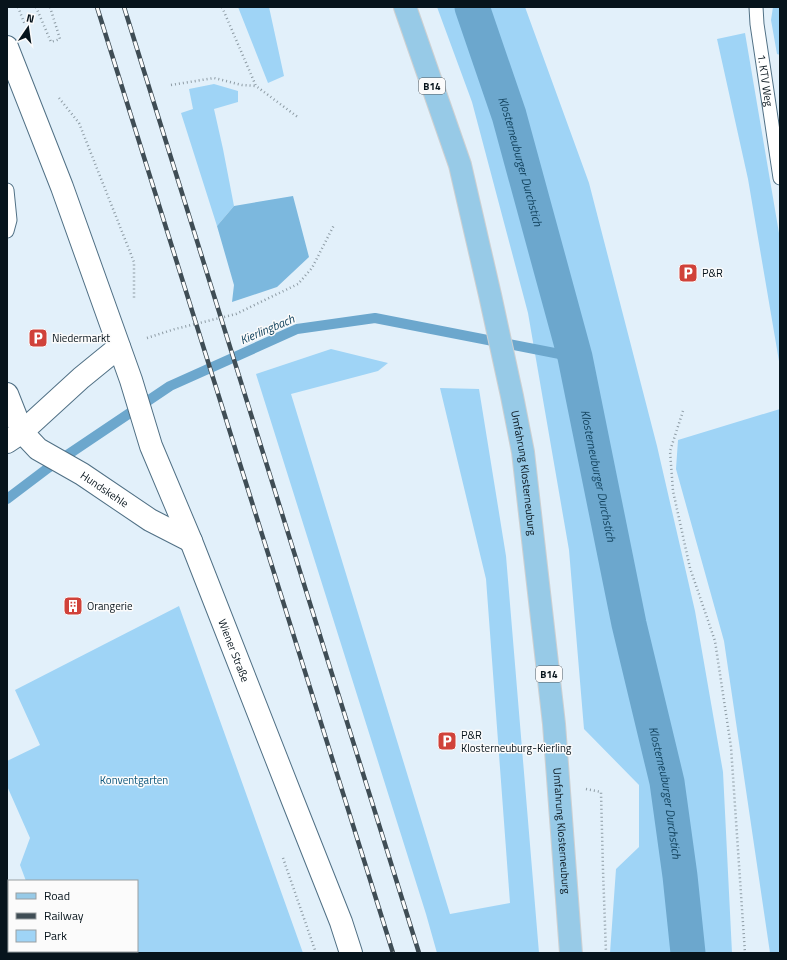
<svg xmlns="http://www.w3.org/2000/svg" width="787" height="960" font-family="'Titillium Web',sans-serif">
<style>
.green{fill:#9fd4f6}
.forest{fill:#7cb8de}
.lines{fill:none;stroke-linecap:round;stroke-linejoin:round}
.stream{stroke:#6ca7cd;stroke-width:10}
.canal{stroke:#6ca7cd;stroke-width:35}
.lane-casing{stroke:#507085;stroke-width:15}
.street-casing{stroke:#507085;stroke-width:24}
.secondary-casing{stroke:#507085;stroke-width:24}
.primary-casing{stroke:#cdd0d2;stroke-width:24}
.path{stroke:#8d9ba4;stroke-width:2.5;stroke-dasharray:1 3;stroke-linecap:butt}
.lane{stroke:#fff;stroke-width:13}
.street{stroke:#fff;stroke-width:22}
.secondary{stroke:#fff;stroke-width:22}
.primary{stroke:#97cae7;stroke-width:22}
.rail-casing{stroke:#3f4d55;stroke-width:4.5}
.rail{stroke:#fbfbfb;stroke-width:3;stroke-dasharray:9;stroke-linecap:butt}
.labels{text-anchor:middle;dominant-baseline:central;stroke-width:3;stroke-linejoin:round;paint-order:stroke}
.shield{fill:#fbfbfb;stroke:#50595f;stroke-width:1}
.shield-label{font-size:10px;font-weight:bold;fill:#07141c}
.street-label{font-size:11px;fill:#07141c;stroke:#fbfbfb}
.poi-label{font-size:11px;fill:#07141c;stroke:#fbfbfb;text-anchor:start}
.park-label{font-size:11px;fill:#0b567c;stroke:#fbfbfb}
.water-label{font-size:12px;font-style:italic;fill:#14445f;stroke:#fbfbfb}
</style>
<rect width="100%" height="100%" fill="#e2f0fa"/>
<path class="green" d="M 238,7 L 269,7 L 284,76 L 268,83 Z
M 437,7 L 525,7 L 589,183 L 657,446 L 695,611 L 723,772 L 732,953 L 610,953 L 616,869 L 639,847 L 639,785 L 584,729 L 569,550 L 528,313 L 472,102 Z
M 773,7 L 780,7 L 780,55 L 777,54 L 771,20 Z
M 745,33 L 780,239 L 780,367 L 748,179 L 717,39 Z
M 214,84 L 238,91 L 238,102 L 214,109 L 223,149 L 234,206 L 217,226 L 181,113 L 193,109 L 189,89 Z
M 331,349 L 388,363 L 378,371 L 291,394 L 450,914 L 510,903 L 486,579 L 440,388 L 479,389 L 506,556 L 539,953 L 437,953 L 426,914 L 256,374 Z
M 780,409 L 780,953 L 770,953 L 724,641 L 676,469 L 678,440 Z
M 179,606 L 303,953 L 40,953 L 39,951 L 137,951 L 137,881 L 26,881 L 20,865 L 30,838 L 7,786 L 7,761 L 40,745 L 15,690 Z"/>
<path class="forest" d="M 293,196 L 309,257 L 277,287 L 232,302 L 234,285 L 217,226 L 234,206 Z"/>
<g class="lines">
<path class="stream" d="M 7,499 L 48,468 L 170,386 L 297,329 L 375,318 L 575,357"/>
<path class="canal" id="s1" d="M 472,7 L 509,115 L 575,357 L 629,624 L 667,782 L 680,876 L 688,953"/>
<defs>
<g id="lane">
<path id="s2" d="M 756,7 L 757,24 L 780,178"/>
<path d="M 7,190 L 10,220 L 7,231"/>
</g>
<g id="street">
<path id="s3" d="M 7,394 L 22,432 L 38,449 L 82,474 L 150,520 L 191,541"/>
<path d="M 7,442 L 22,432 L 81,378 L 119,347"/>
</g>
<g id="secondary">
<path id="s4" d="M 7,47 L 62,187 L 131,380 L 151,446 L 191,541 L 293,801 L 341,922 L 351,953"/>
</g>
<g id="primary">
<path id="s5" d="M 405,7 L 460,165 L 490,295 L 512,396 L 523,452 L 554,724 L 571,953"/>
</g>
</defs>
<use href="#lane" class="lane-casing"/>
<use href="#street" class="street-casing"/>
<use href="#secondary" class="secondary-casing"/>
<use href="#primary" class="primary-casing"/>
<path class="path" d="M 18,7 L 25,25
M 36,7 L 51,42 L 60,39 L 50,7
M 222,7 L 256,86 L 299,118
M 171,85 L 214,78 L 242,85 L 256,86
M 59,98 L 79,123 L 134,262 L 134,299
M 147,338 L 175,329 L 236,314 L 298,284 L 312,268 L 334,225
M 683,411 L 670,451 L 673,491 L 690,568 L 715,641 L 731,747 L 745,953
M 586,789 L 601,792 L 603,870 L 606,953
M 283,858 L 316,953"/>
<use href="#lane" class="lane"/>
<use href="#street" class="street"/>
<use href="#secondary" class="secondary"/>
<use href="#primary" class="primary"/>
<defs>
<path id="rail" d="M 97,7 L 393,953
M 124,7 L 419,953"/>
</defs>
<use href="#rail" class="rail-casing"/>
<use href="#rail" class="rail"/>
</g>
<defs>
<symbol id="parking-square" viewBox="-11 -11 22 22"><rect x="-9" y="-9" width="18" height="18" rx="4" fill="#d0423a" stroke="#fbfbfb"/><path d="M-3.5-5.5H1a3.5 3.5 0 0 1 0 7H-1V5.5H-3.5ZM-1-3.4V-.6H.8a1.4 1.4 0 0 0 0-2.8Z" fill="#fff"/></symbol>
<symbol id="building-square" viewBox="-11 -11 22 22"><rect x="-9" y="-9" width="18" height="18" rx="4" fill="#d0423a" stroke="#fbfbfb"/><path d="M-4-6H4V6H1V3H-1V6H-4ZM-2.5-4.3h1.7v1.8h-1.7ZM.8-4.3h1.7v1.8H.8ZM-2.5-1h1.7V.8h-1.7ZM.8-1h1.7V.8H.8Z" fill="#fff"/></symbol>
</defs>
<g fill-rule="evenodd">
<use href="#parking-square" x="677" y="262" width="22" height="22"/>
<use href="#parking-square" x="27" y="327" width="22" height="22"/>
<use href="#building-square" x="62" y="595" width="22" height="22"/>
<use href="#parking-square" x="436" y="730" width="22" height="22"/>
</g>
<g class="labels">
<g class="shield">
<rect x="419" y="78" width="26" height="16" rx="3"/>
<rect x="536" y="666" width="26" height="16" rx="3"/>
</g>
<g class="shield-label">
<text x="432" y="86">B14</text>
<text x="549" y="674">B14</text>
</g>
<g class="street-label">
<text stroke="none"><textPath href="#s2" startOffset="74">1. KTV Weg</textPath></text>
<text stroke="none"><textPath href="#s5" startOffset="482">Umfahrung Klosterneuburg</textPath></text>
<text stroke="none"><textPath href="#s3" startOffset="142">Hundskehle</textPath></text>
<text stroke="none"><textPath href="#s4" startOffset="645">Wiener Straße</textPath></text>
<text stroke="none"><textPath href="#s5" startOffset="842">Umfahrung Klosterneuburg</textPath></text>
</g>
<g class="poi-label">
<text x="702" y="273">P&amp;R</text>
<text x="52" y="338">Niedermarkt</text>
<text x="87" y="606">Orangerie</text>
<text x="461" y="735">P&amp;R<tspan x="461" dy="13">Klosterneuburg-Kierling</tspan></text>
</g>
<g class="park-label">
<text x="134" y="780">Konventgarten</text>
</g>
<g class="water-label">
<text stroke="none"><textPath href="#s1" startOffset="162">Klosterneuburger Durchstich</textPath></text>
<text transform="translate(267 329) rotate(-23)">Kierlingbach</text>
<text stroke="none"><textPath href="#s1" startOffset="486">Klosterneuburger Durchstich</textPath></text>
<text stroke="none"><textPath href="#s1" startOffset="810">Klosterneuburger Durchstich</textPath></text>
</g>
</g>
<rect width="787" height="960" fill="none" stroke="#07141c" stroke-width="16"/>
<rect x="8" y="880" width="130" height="72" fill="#fbfbfb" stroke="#999fa2"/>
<rect x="16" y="893" width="20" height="6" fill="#97cae7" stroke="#999fa2"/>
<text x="44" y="900" font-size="12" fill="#07141c">Road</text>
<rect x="16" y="913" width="20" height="6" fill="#3f4d55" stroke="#999fa2"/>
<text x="44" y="920" font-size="12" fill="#07141c">Railway</text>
<rect x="16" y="930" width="20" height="12" fill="#9fd4f6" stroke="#999fa2"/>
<text x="44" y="940" font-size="12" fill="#07141c">Park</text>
<g transform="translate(28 28) rotate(13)" stroke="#fbfbfb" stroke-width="3" paint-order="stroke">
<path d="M0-3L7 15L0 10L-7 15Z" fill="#07141c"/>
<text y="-6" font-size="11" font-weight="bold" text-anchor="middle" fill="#07141c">N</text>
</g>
</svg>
